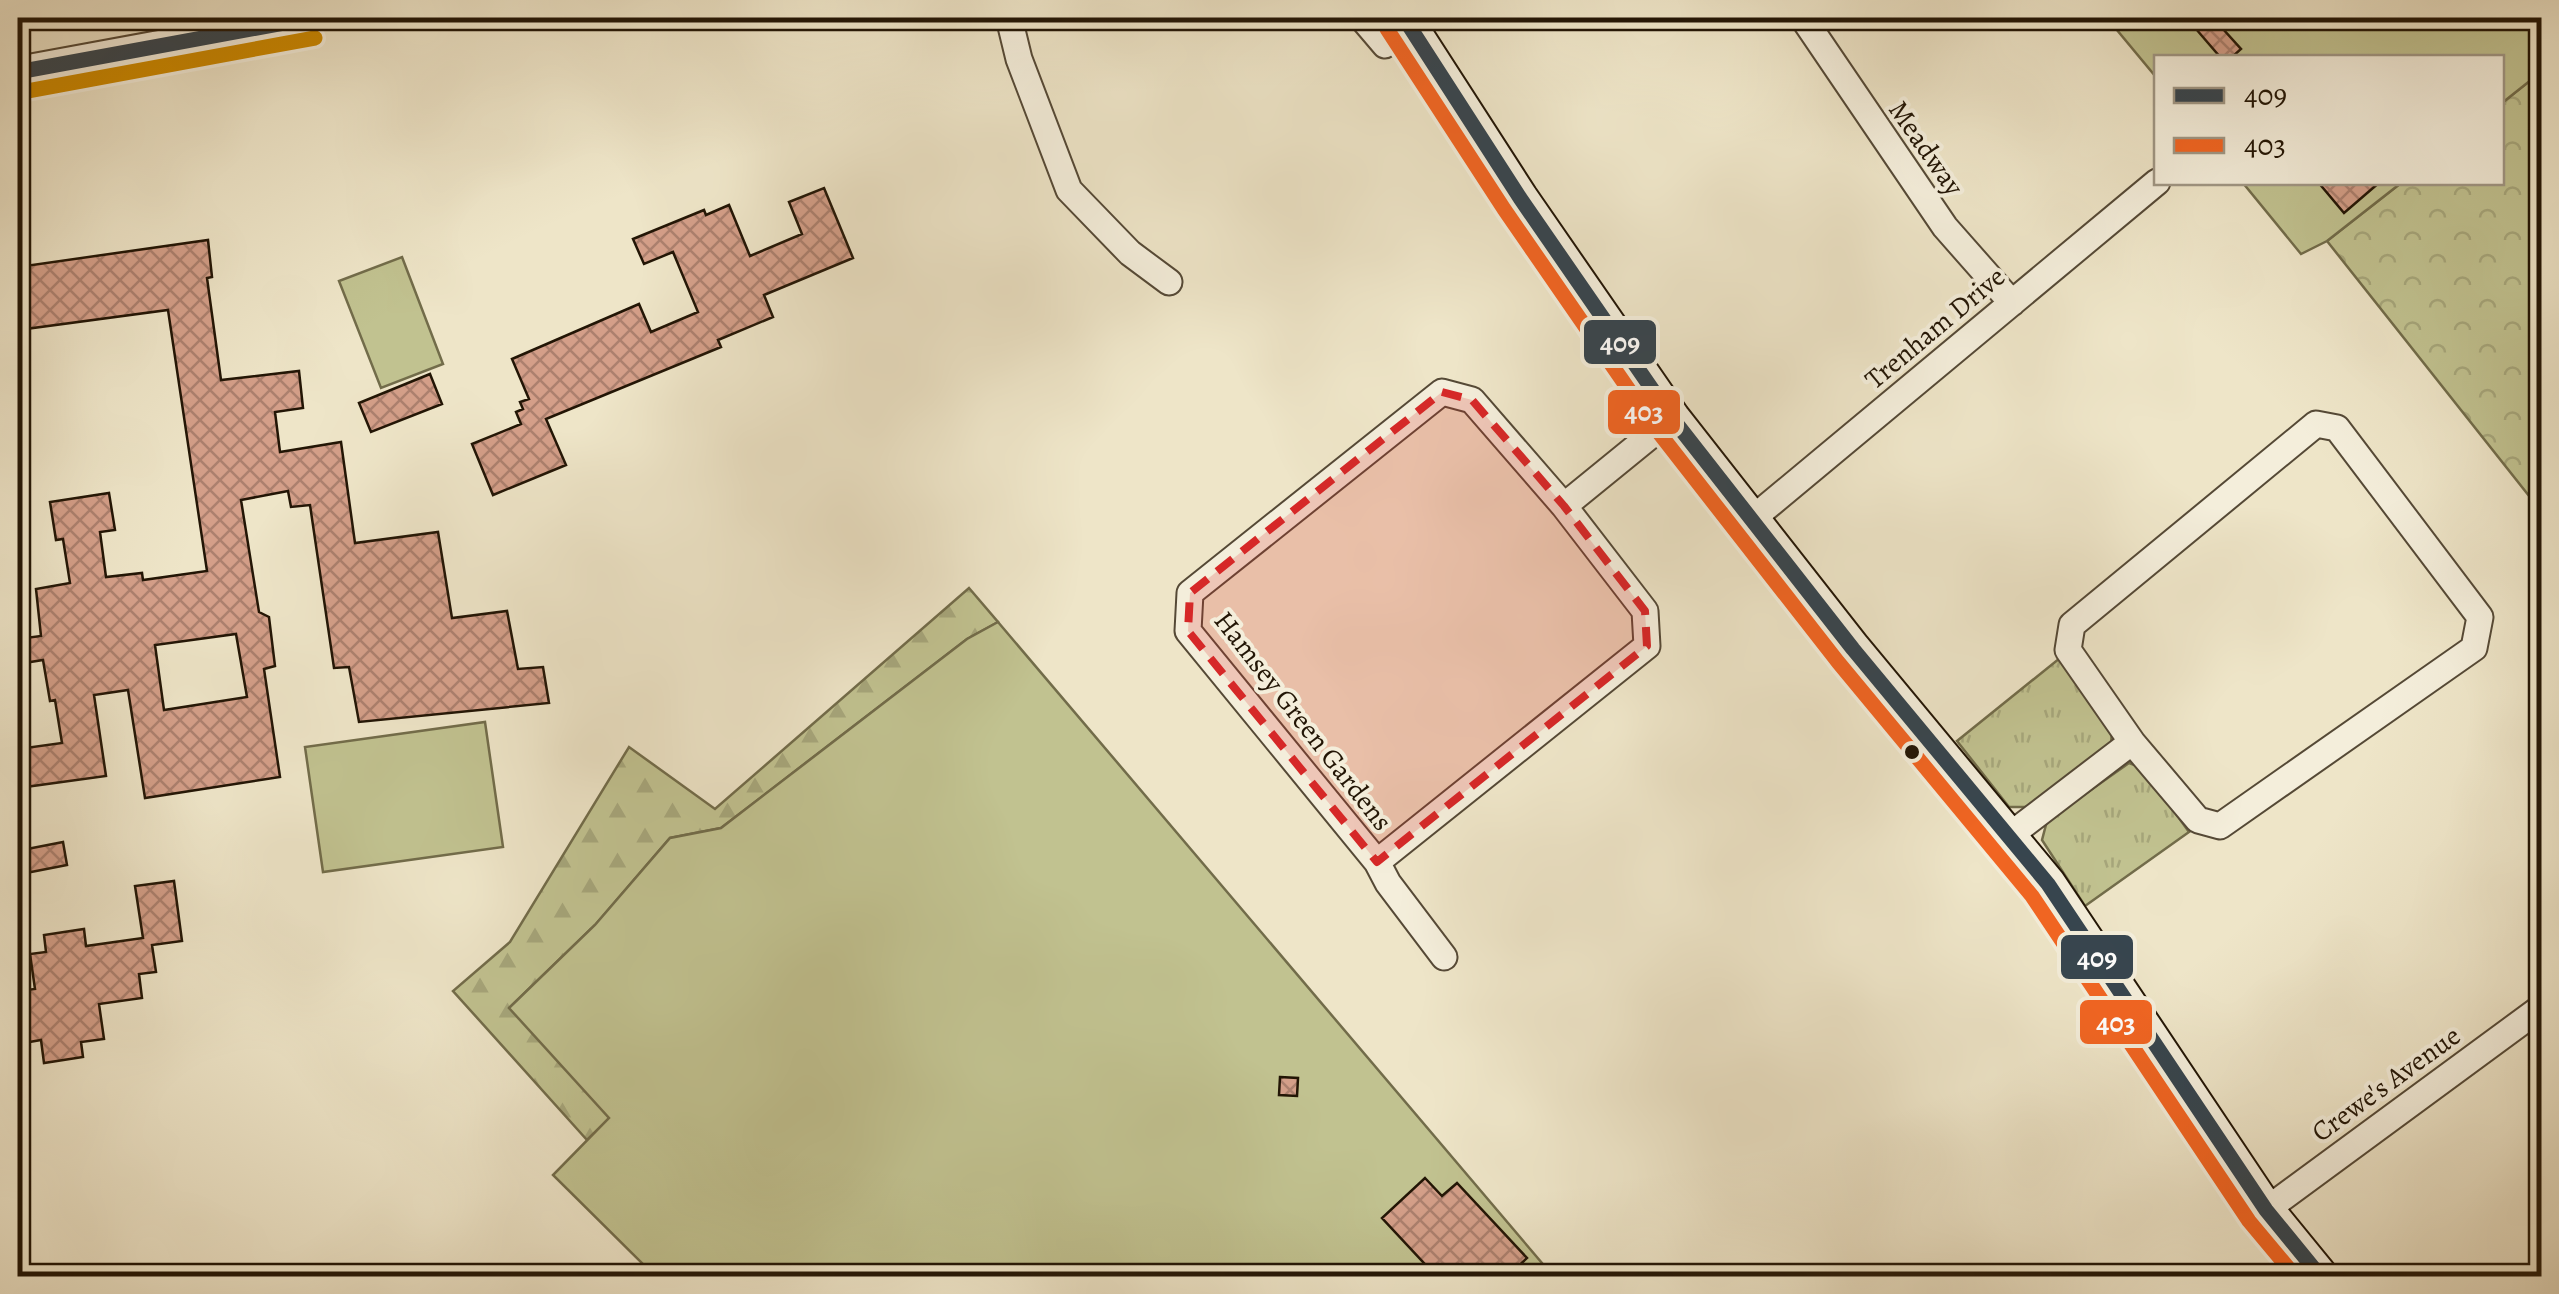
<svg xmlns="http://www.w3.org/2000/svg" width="2559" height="1294" font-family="Alegreya,serif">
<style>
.grass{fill:url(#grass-tufts);stroke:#726c4a;stroke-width:2.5}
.forest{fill:url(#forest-firs);stroke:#726c4a;stroke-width:2.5}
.park{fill:url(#park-crowns);stroke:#726c4a;stroke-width:2.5}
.pitch{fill:#c1c290;stroke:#726c4a;stroke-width:2.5}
.building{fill:url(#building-cross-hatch);stroke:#221505;stroke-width:2.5;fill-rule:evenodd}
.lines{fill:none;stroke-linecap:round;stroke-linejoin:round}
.minor-casing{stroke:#554936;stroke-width:29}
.tertiary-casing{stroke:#554936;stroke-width:34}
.secondary-casing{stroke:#221505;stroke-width:39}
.minor{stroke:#f4eedb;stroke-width:25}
.tertiary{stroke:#f4eedb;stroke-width:30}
.secondary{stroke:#f4eedb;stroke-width:35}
.bus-1-casing{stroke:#f4eedb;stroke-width:22}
.bus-2-casing{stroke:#f4eedb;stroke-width:22}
.bus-3-casing{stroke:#f4eedb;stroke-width:22}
.bus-1{stroke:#36454f;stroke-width:15}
.bus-2{stroke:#f26522;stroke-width:15}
.bus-3{stroke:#cc8901;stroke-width:15}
.marked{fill:#d62828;fill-opacity:0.2;stroke:#d62828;stroke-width:8;stroke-dasharray:20 12;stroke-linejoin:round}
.bus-dot{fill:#221505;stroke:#f4eedb;stroke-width:4}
.labels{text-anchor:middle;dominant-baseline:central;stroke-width:8;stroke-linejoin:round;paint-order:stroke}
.street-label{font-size:28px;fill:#221505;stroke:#f4eedb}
.line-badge{stroke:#f4eedb;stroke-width:4}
.badge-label{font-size:28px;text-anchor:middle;font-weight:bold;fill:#fff}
</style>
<defs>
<pattern id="grass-tufts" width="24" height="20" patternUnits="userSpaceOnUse" patternTransform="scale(2.5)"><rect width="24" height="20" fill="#c1c290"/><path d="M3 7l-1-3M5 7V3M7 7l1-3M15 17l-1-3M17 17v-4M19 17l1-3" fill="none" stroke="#a6a67b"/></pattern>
<pattern id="forest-firs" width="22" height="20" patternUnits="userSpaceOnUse" patternTransform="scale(2.5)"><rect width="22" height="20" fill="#c1c290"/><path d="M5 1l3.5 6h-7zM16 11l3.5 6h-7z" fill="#a6a67b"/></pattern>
<pattern id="park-crowns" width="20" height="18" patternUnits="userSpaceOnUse" patternTransform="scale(2.5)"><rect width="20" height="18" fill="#c1c290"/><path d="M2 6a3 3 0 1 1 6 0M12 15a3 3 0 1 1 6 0" fill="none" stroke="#a6a67b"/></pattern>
<pattern id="building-cross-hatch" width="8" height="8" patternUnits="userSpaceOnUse" patternTransform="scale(2.5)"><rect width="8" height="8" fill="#d49f89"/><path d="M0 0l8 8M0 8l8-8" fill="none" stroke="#ac806e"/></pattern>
</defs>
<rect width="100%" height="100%" fill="#eee5c8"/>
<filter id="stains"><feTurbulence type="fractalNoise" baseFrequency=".002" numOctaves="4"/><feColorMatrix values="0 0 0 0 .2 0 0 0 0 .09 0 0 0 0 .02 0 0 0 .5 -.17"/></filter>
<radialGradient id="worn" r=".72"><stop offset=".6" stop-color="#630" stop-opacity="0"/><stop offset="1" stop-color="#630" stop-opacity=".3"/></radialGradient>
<path class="grass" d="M 2060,658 L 2112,729 L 2111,746 L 2030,807 L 2009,807 L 1957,741 Z
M 2129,763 L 2143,768 L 2189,832 L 2085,906 L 2042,840 L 2047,821 Z"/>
<path class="forest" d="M 969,588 L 998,622 L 967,639 L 721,828 L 670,838 L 595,925 L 510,1007 L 610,1118 L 587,1140 L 453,991 L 510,942 L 629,747 L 715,809 Z"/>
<path class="park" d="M 2541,72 L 2541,511 L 2327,241 L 2401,183 L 2502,182 L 2502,103 Z"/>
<path class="pitch" d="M 2107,18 L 2541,18 L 2541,72 L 2502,103 L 2502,58 L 2156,58 L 2156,77 Z
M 2243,183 L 2401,183 L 2327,241 L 2301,254 Z
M 402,257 L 443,364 L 381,388 L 339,281 Z
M 998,622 L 1553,1276 L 655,1276 L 553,1175 L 609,1118 L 509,1008 L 595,925 L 670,838 L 721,828 L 967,639 Z
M 485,722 L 503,847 L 323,872 L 305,747 Z"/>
<path class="building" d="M 2209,18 L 2213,18 L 2241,49 L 2231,58 L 2221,58 L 2196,29 Z
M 2318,182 L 2380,182 L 2344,213 Z
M 824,188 L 853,258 L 764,295 L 773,317 L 718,340 L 721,347 L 546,419 L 566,465 L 493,495 L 472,444 L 521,424 L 516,412 L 523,409 L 520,402 L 529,399 L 512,359 L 639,304 L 651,332 L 698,312 L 673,252 L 644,264 L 633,239 L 704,210 L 706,215 L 729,205 L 750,256 L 802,234 L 789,202 Z
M 208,240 L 212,277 L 207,278 L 221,380 L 299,371 L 303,408 L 275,412 L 280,452 L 341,442 L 355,543 L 438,532 L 452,618 L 507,611 L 518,669 L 543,667 L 549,703 L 359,722 L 349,667 L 334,668 L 310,505 L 291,507 L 288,491 L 241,500 L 259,612 L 269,617 L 275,666 L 264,669 L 280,777 L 145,798 L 128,690 L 94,695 L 106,776 L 18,788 L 18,749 L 62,743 L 55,700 L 50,701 L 43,660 L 18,664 L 18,639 L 41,636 L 36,589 L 70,583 L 63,539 L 56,540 L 50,502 L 109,493 L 115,530 L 100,532 L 106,577 L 142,573 L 143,580 L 207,571 L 168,310 L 18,330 L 18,267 ZM 236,634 L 247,697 L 164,710 L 155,645 Z
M 430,374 L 442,404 L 371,432 L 359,403 Z
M 63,842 L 67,865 L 26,873 L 22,850 Z
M 174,881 L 182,941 L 152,945 L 156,972 L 139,974 L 142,998 L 99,1004 L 104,1039 L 81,1042 L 83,1057 L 44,1063 L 41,1040 L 18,1044 L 18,991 L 35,989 L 30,954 L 46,952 L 44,935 L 84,929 L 86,946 L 143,938 L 135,886 Z
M 1280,1077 L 1298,1078 L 1297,1096 L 1279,1095 Z
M 1425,1178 L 1442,1196 L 1457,1183 L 1527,1258 L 1508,1276 L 1436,1276 L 1382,1218 Z"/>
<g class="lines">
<defs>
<path id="minor" d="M 1009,18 L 1019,59 L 1069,190 L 1130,253 L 1169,282
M 1362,18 L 1385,45 L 1411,26
M 1803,18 L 1945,227 L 2012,303
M 1564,506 L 1472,400 L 1442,392 L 1190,593 L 1188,631 L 1377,862 L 1647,646 L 1645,611 L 1564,506 L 1672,418
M 1751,520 L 2157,182
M 2009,836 L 2132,742 L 2068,650 L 2072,625 L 2316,424 L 2337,428 L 2480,617 L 2474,648 L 2220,826 L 2198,820 L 2132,742
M 1377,862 L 1388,883 L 1444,957
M 2266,1210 L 2542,1007"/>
<path id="tertiary" d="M 18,72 L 311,18"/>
<path id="secondary" d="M 1404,18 L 1520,198 L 1672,418 L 1853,649 L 2048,884 L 2266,1210 L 2320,1276"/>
</defs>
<use href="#minor" class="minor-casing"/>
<use href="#tertiary" class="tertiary-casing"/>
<use href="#secondary" class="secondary-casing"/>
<use href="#minor" class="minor"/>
<use href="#tertiary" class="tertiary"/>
<use href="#secondary" class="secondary"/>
<defs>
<path id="bus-1" d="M 1404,18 L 1520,198 L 1672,418 L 1853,649 L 2048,884 L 2266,1210 L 2320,1276
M 18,72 L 311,18"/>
<path id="bus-2" d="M 1387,29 L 1504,209 L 1656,429 L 1838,662 L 2032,896 L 2249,1221 L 2295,1276"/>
<path id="bus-3" d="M 22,92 L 315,38"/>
</defs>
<use href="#bus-1" class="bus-1-casing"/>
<use href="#bus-2" class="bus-2-casing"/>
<use href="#bus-3" class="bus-3-casing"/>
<use href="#bus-1" class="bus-1"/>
<use href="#bus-2" class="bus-2"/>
<use href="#bus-3" class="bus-3"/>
</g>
<path class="marked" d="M 1442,392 L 1472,400 L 1564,506 L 1645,611 L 1647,646 L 1377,862 L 1188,631 L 1190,593 Z"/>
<circle class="bus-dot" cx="1912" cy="752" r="9"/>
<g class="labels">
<g class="street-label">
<text transform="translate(1926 148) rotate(55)">Meadway</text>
<text transform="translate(1935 328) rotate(-40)">Trenham Drive</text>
<text transform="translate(1303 721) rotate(52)">Hamsey Green Gardens</text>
<text transform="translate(2386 1084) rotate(-36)">Crewe's Avenue</text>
</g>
</g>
<g class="line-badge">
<rect x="1582" y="318" width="76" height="48" rx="10" fill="#36454f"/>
<rect x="1606" y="388" width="76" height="48" rx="10" fill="#f26522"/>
<rect x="2059" y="933" width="76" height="48" rx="10" fill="#36454f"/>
<rect x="2078" y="998" width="76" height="48" rx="10" fill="#f26522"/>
</g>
<g class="badge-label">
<text x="1620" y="352">409</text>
<text x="1644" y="421">403</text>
<text x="2097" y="967">409</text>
<text x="2116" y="1032">403</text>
</g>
<rect width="2559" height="1294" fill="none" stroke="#eee5c8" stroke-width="60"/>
<rect x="20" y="20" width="2519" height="1254" fill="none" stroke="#221505" stroke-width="5"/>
<rect x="30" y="30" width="2499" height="1234" fill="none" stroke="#221505" stroke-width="2.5"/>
<rect x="2154" y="55" width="350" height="130" fill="#f4eedb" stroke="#a09785" stroke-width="2.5"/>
<rect x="2174" y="88" width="50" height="15" fill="#36454f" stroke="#a09785" stroke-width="2.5"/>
<text x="2244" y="105" font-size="30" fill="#221505">409</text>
<rect x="2174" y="138" width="50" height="15" fill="#f26522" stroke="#a09785" stroke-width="2.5"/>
<text x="2244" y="155" font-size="30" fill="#221505">403</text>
<rect width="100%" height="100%" filter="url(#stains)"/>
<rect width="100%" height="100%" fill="url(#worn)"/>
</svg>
